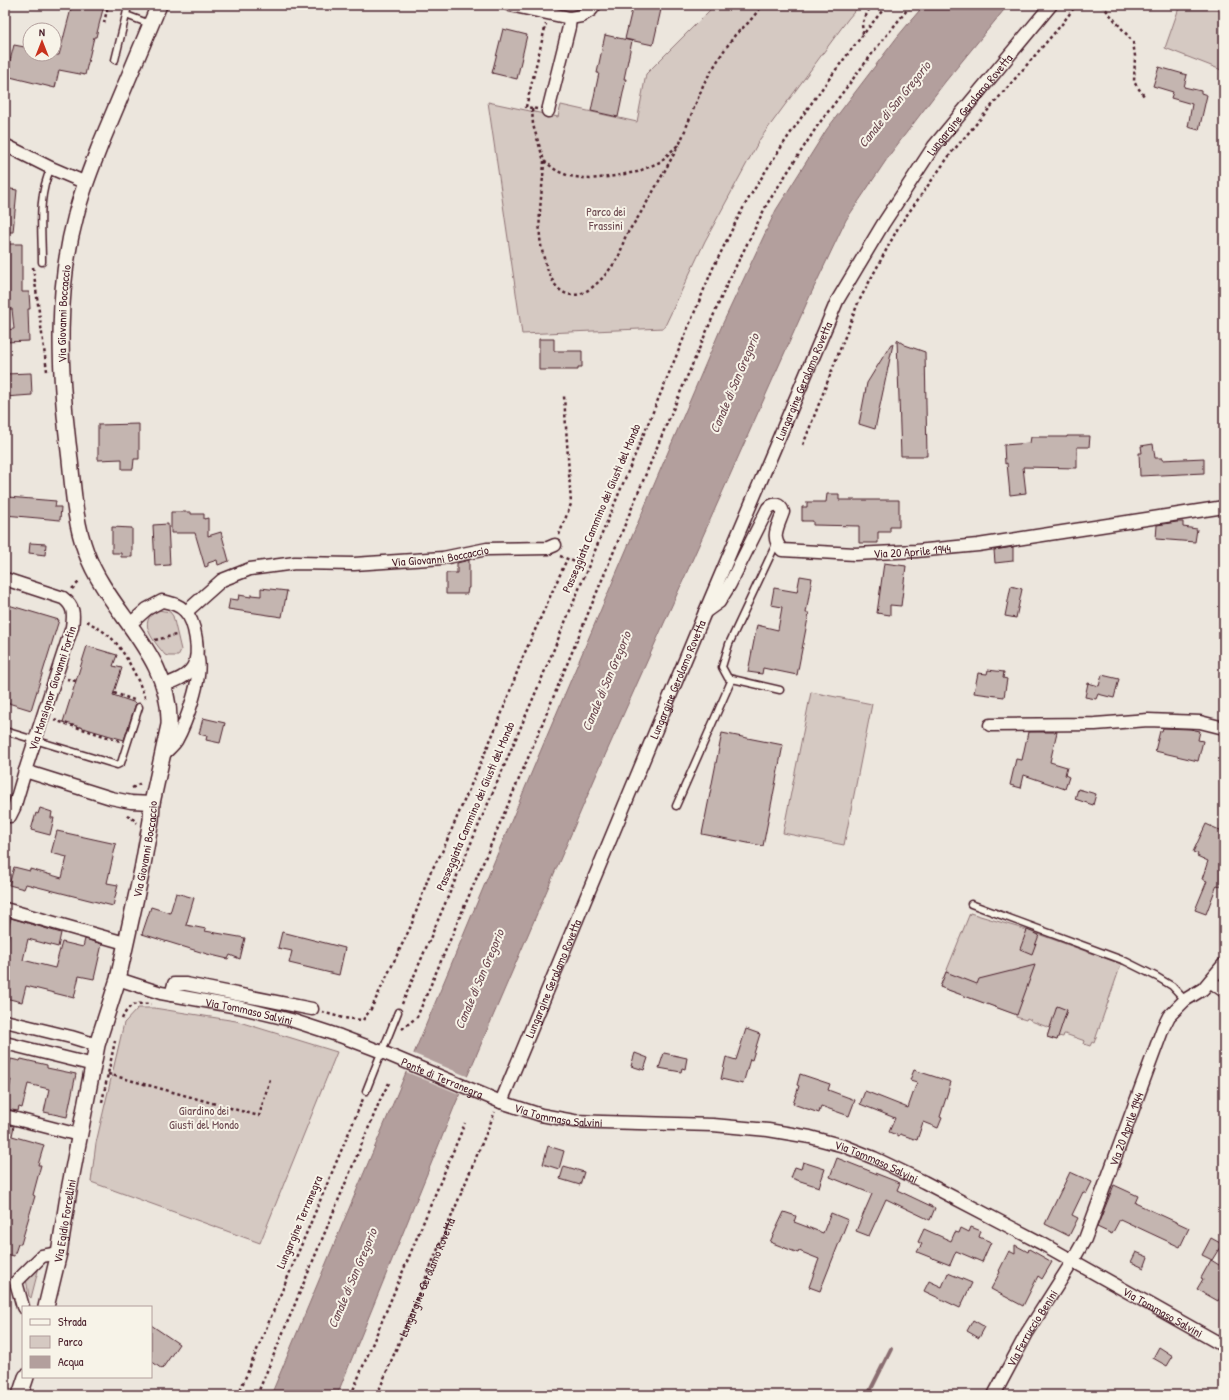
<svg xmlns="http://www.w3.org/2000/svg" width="1229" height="1400" font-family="'Patrick Hand',sans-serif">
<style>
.green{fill:#d5c9c2;stroke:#907476}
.water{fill:#b39f9d;stroke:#896c6f}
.pier{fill:#ece6dd}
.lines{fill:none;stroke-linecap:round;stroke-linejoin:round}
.stream{stroke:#896c6f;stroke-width:4}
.building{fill:#c4b5b0;stroke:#4a1f2b}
.service-casing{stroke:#4a1f2b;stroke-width:9}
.minor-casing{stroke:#4a1f2b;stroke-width:15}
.tertiary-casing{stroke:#4a1f2b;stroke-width:18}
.path{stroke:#4a1f2b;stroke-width:2.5;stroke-dasharray:3 3;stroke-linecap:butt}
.service{stroke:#f7f3e8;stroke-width:6}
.minor{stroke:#f7f3e8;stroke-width:12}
.tertiary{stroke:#f7f3e8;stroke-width:15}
.labels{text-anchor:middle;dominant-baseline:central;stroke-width:4;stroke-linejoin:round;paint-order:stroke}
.street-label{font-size:12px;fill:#4a1f2b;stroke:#f7f3e8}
.park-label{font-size:12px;fill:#6d4a51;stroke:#f7f3e8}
.water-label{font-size:13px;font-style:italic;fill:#6f4c53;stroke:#f7f3e8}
</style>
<rect width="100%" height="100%" fill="#ece6dd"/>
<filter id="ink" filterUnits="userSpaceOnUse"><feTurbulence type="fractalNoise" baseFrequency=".025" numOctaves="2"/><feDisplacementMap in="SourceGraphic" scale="8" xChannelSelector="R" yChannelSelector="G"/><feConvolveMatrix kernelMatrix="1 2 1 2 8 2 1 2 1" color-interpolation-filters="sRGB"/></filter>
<g filter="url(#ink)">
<path class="green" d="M 715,5 L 860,5 L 848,19 L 760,139 L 705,241 L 664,328 L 522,334 L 488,102 L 558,117 L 561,105 L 637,122 L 646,74 Z
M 1180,5 L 1224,5 L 1224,71 L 1165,48 Z
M 158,610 L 170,612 L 173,616 L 181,650 L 178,656 L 168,656 L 165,655 C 155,642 135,622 158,610 Z
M 811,692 L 872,704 L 844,845 L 783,833 Z
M 970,913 L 1027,930 L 1121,964 L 1094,1043 L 1092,1042 L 1090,1046 L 1084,1044 L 1085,1041 L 1065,1034 L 1064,1034 L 1063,1037 L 1058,1036 L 1057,1040 L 1047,1037 L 1050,1028 L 1031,1021 L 1031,1020 L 1027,1018 L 1026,1020 L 1016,1017 L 1016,1015 L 1015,1014 L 940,987 Z
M 138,1008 L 154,1008 L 236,1021 L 337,1052 L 260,1243 L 91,1182 L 96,1143 L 124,1023 Z
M 39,1267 L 31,1298 L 29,1296 L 26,1279 L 35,1269 Z"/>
<path class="water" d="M 924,5 L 1008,5 L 945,82 L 891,153 L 846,220 L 809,298 L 595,778 L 455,1105 L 337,1395 L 271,1395 L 538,757 L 723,323 L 776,210 L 827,129 L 898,36 Z"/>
<path class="pier" d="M 412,1053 L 469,1077 L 462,1095 L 404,1071 Z"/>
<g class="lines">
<path class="stream" d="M 868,1395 L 891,1349"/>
</g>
<path class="building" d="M 72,5 L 104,5 L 96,37 L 94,37 L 85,75 L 59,70 L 55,88 L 6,76 L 14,45 L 30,48 L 30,54 L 59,55 Z
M 633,5 L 662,5 L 653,45 L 625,39 Z
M 503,29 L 527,35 L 517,79 L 492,73 Z
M 605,35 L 632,41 L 624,79 L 626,79 L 618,117 L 591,111 L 599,73 L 597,73 Z
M 1159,67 L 1187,75 L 1184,87 L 1201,91 L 1201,93 L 1207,95 L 1199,130 L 1188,127 L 1192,104 L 1171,98 L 1173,92 L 1153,86 Z
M 5,188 L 17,190 L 13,232 L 5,232 Z
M 5,244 L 22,244 L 22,292 L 29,292 L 30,309 L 28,309 L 29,341 L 5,342 L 5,330 L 14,329 L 12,309 L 5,309 Z
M 539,339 L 554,339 L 554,351 L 582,351 L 582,367 L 578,367 L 578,370 L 539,370 Z
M 897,340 L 905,345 L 925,352 L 927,456 L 901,456 Z
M 891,344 L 893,344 L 875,429 L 859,424 L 867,383 Z
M 31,373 L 32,395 L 5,397 L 5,374 Z
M 139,424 L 139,459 L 134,459 L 133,469 L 122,469 L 122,459 L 98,460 L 98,425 Z
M 1067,436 L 1090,436 L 1089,447 L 1077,447 L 1077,468 L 1023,467 L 1026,493 L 1010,495 L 1007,463 L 1005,464 L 1004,445 L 1030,443 L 1031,437 L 1067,437 Z
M 1153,444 L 1155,458 L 1162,458 L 1162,460 L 1204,458 L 1204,473 L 1140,476 L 1139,453 L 1142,453 L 1141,446 Z
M 827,494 L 839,494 L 839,500 L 899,500 L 899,527 L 890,527 L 890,532 L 878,532 L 878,543 L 859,543 L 859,526 L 813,525 L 813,521 L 802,521 L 802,507 L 807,507 L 807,502 L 826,502 Z
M 8,497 L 56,501 L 55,507 L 61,507 L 60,520 L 5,515 L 5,502 L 8,502 Z
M 171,512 L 191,512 L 191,514 L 204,514 L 204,519 L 208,518 L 208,536 L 221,532 L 229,561 L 218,565 L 217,560 L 208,563 L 208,566 L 205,567 L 195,533 L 171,533 Z
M 1177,522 L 1183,522 L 1183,527 L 1197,529 L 1195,542 L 1156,539 L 1157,525 Z
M 168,524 L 170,565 L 155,566 L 153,525 Z
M 112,527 L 132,528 L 132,557 L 121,557 L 121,553 L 112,553 Z
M 30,543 L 46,544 L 45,555 L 29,553 Z
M 1013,547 L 1013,561 L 995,563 L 994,550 Z
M 469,560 L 469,588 L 468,588 L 467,594 L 446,594 L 446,573 L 457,573 L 457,563 Z
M 884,563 L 906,566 L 901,606 L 890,605 L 890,615 L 877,613 Z
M 800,576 L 812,578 L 806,613 L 809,613 L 797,675 L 763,668 L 762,674 L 748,672 L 757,625 L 778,630 L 782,607 L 771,605 L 774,588 L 797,592 Z
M 1011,586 L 1022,589 L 1016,618 L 1005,616 Z
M 261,588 L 287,591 L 282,617 L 228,609 L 230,599 L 238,600 L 239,595 L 251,597 L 251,595 L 261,596 Z
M 5,604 L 59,620 L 31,710 L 5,702 Z
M 87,646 L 117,655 L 113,666 L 122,668 L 113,695 L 136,703 L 124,740 L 63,722 Z
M 988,670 L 1004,672 L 1003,678 L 1007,679 L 1004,697 L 974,693 L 978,673 L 987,674 Z
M 1102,675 L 1119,679 L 1114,698 L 1098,694 L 1096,699 L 1085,697 L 1088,683 L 1099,686 Z
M 203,718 L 225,723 L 220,743 L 206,740 L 207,736 L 199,734 Z
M 1163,728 L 1190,729 L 1200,731 L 1198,740 L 1203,741 L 1198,761 L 1155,751 L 1160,731 L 1162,731 Z
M 1028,732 L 1057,732 L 1050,762 L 1067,767 L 1065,775 L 1069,777 L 1065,789 L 1024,775 L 1021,788 L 1010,785 L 1016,759 L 1022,760 Z
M 722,733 L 783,745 L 763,846 L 702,834 Z
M 1078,789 L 1096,794 L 1093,805 L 1075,799 Z
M 40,808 L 52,812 L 51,818 L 54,818 L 50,835 L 31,830 L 36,813 L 38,814 Z
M 1206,824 L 1224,832 L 1224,887 L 1217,885 L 1206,914 L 1195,910 L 1207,881 L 1202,879 L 1208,861 L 1197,856 L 1198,854 L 1193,852 Z
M 57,831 L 116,844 L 107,883 L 118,885 L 113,906 L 26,884 L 24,889 L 9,885 L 14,867 L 30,871 L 30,869 L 62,878 L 67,857 L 51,853 Z
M 176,893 L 194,898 L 186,925 L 206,929 L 205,931 L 245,938 L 240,959 L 230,955 L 228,959 L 207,954 L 142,934 L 151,907 L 170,913 Z
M 11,918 L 61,933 L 58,947 L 28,939 L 23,960 L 55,968 L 62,942 L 83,947 L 85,939 L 102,944 L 94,979 L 79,976 L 74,998 L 26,986 L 22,1002 L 5,998 L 5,951 L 9,934 L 7,933 Z
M 1027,930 L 1039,935 L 1032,954 L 1020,949 Z
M 282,932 L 345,948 L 339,975 L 289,963 L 292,951 L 278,948 Z
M 1035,965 L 1017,1015 L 940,987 L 946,972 L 977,984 L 979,979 Z
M 1057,1006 L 1067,1010 L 1057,1040 L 1047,1037 Z
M 746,1029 L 760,1034 L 752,1060 L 750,1059 L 743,1084 L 721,1079 L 726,1057 L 736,1060 Z
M 635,1053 L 648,1058 L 644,1070 L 631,1066 Z
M 664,1053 L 687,1058 L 685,1069 L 682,1068 L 681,1072 L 659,1068 Z
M 11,1059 L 20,1061 L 21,1059 L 47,1065 L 47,1068 L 76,1074 L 67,1117 L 44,1112 L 49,1089 L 28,1084 L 22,1108 L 19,1107 L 18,1111 L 5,1109 L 11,1080 L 6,1079 Z
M 914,1070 L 951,1082 L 940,1117 L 942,1118 L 938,1128 L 923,1122 L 917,1140 L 900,1134 L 899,1136 L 889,1132 L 895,1118 L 860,1104 L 865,1091 L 908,1108 L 917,1082 L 910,1080 Z
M 800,1074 L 830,1084 L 828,1090 L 855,1100 L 849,1116 L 821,1106 L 819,1113 L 793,1104 L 799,1086 L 797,1085 Z
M 5,1124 L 14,1126 L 12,1136 L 44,1145 L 38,1165 L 41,1165 L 33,1195 L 35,1196 L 21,1244 L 18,1244 L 14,1256 L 5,1254 Z
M 548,1146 L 564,1151 L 559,1169 L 543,1164 Z
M 837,1158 L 900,1183 L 897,1190 L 935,1208 L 930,1220 L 886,1199 L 869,1236 L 856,1231 L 872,1194 L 830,1177 Z
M 803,1162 L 825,1169 L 819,1187 L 791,1178 L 795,1167 L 801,1169 Z
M 564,1166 L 584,1172 L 580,1185 L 560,1179 Z
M 1070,1172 L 1092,1182 L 1086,1194 L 1083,1192 L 1072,1215 L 1078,1218 L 1069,1236 L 1045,1224 Z
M 1114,1185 L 1138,1196 L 1135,1203 L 1189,1228 L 1180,1247 L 1120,1219 L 1112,1234 L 1097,1227 Z
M 784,1212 L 796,1216 L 794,1222 L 823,1233 L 831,1213 L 848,1220 L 820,1291 L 809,1287 L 819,1259 L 799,1251 L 798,1253 L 770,1242 Z
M 971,1227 L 981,1231 L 979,1237 L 991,1242 L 982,1262 L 956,1251 L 950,1265 L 917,1252 L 922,1244 L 918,1242 L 924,1229 L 951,1241 L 955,1232 L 959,1233 L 961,1228 L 969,1232 Z
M 1211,1238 L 1222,1244 L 1212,1260 L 1202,1255 Z
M 1015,1245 L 1028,1252 L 1029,1249 L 1052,1262 L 1042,1279 L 1038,1276 L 1023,1306 L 991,1289 L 1000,1272 L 999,1271 L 1009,1251 L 1015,1254 Z
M 1136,1252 L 1148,1257 L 1144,1268 L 1131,1262 Z
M 1211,1260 L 1224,1268 L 1224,1291 L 1218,1301 L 1197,1289 L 1203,1279 L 1201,1278 Z
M 948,1273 L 972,1283 L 960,1308 L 924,1291 L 929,1281 L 942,1287 Z
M 973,1320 L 985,1327 L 979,1338 L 967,1331 Z
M 151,1325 L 179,1344 L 162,1369 L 151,1361 Z
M 1159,1347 L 1173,1356 L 1167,1366 L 1153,1358 Z"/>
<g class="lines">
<defs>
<path id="service" d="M 128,5 L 126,15 L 150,24
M 115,60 L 126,15
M 42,262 C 42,231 37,196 51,168
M 776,544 L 729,644 L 722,667 L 728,678 L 780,690
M 5,731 L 117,765 L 121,763 L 139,707
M 676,806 L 732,679
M 971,904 L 1125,961 L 1157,977 L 1172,986 L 1185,1000
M 384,1047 L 398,1012
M 366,1091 L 379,1058"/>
<g id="minor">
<path d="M 510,5 L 570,18 L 581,16 L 591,10 L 595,5"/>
<path d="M 548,111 L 569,27 L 570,18"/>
<path d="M 5,145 L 51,168 L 86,183"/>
<path d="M 5,579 L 63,598 C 74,606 74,614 72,627 L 25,771 L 111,798 L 131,802 L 152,803"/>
<path id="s2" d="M 186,612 L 222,580 L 250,569 L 295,563 L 354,564 L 443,558 L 487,549 L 548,548 L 555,545"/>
<path id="s3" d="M 705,612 L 719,602 L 730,584 L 768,508 C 774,503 780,503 783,512 C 778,527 770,537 782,550 L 855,554 L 916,551 L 978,545 L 1224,507"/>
<path d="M 130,624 L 147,609 L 162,601 C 171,603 178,604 185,611 C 195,621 201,654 193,667 C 187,677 175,681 164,685"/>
<path d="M 990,725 L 1095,724 L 1148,720 L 1200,722 L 1224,728"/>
<path d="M 163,755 C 167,750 173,746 176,741 C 186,723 202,679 198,659"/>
<path d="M 5,816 L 10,816 L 14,808 L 25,771"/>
<path d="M 5,909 L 125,943"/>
<path id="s4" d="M 118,979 L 161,993 L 238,1007 L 291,1020 L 340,1036 L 382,1052 L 501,1102 L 541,1115 L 574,1121 L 602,1122 L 713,1125 L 768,1130 L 810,1137 L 844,1146 L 874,1158 L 924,1182 L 1041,1243 L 1224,1346"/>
<path d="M 1210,981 L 1224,991"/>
<path d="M 171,995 L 174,984 L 186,984 L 312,1009"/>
<path d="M 5,1021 L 71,1037 L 97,1045"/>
<path d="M 5,1043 L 94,1065"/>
<path id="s5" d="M 501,1102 L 705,612 L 837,301 L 883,224 L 934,146 L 1051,5"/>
<path d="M 5,1116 L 79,1135"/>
<path d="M 23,1307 L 16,1282 L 42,1256 L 59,1253"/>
<path id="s6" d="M 994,1395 L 1027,1333 L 1069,1267 L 1085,1239 L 1163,1028 L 1169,1016 L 1185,1000 L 1203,989 L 1224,964"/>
</g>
<g id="tertiary">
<path id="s7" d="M 46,1307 L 59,1253 L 69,1190 L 97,1045 L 118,979 L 142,870 L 151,820 L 152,803 L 169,725 C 172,655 108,613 86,552 C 73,518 73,479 68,443 C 59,367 56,289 76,215 C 82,190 92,166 101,143 C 120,97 140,51 159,5"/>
<path d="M 20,1395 L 26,1377"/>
</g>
</defs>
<use href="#service" class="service-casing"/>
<use href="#minor" class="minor-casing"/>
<use href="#tertiary" class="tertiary-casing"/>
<g class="path">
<path d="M 1102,5 L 1133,42 L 1135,56 L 1134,82 L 1144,96"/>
<path d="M 104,23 L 108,5"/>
<path d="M 863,34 L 862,24 L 871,5"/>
<path d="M 532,108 L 526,107 L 546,24"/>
<path d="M 537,109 L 532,108 L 533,125 L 544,161 L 557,171 L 569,176 L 590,179 L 608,177 L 637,172 L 660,162 L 680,143 L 704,83 L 723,52 L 735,35 L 748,23 L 763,5"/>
<path d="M 544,161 C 543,187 538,212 540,237 C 541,251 549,282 560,290 C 581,307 606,276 617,259 C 622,252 622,242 627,234 C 631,227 636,221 640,214 C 654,191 666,168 679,145"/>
<path d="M 33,267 L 47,371"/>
<path d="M 803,445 L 858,303 L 899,226 L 952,152 L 1062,24 L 1076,5"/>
<path d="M 559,535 L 571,504 L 564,396"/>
<path d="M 560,556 L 588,567"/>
<path d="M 72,589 L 80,581"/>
<path d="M 87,621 C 94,626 104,631 110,637 C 124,648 140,683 146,700"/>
<path d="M 155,640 L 176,635"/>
<path d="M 67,679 L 76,681"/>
<path d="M 114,693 L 134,700"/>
<path d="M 54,720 L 120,741"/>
<path d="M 132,788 L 141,783"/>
<path d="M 127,815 L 131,817 L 137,823"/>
<path d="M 402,1004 L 541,680 L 713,268 C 724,247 734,224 746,203 C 788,133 835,68 887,5"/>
<path d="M 322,1012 L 343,1018 L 363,1020 L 371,1009 L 411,926 L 430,873 L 442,852 L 500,718 L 522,659 L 567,559"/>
<path d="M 122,1019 C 129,1003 135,1003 151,1004"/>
<path d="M 402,1029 L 417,1017 L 531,751 L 665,428 L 727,284 L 767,204 L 818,125 L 878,46 L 911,5"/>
<path d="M 108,1074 L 259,1116 L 270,1079"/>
<path d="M 102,1102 L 115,1041"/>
<path d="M 238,1395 L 363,1099"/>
<path d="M 257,1395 L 381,1098 L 389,1083"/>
<path d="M 351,1395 L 465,1123"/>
<path id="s1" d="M 377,1395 L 495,1112"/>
</g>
<use href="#service" class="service"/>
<use href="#minor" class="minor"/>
<use href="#tertiary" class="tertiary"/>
</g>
</g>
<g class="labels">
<g class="street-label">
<text stroke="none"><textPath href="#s5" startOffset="1106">Lungargine Gerolamo Rovetta</textPath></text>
<text stroke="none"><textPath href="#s7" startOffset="1031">Via Giovanni Boccaccio</textPath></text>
<text stroke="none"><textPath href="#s5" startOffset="782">Lungargine Gerolamo Rovetta</textPath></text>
<text transform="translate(601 508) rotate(-67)">Passeggiata Cammino dei Giusti del Mondo</text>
<text stroke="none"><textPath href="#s3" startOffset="314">Via 20 Aprile 1944</textPath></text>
<text stroke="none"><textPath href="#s2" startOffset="269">Via Giovanni Boccaccio</textPath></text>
<text stroke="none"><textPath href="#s5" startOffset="458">Lungargine Gerolamo Rovetta</textPath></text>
<text transform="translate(52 688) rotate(-72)">Via Monsignor Giovanni Fortin</text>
<text transform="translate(475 806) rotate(-67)">Passeggiata Cammino dei Giusti del Mondo</text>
<text stroke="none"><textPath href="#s7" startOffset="469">Via Giovanni Boccaccio</textPath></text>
<text stroke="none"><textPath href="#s5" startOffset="134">Lungargine Gerolamo Rovetta</textPath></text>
<text stroke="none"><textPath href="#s4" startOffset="135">Via Tommaso Salvini</textPath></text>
<text stroke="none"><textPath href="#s4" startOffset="340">Ponte di Terranegra</textPath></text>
<text stroke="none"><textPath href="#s4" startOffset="463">Via Tommaso Salvini</textPath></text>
<text stroke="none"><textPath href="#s6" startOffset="298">Via 20 Aprile 1944</textPath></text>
<text stroke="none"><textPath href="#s4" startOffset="787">Via Tommaso Salvini</textPath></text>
<text stroke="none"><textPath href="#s7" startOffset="88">Via Egidio Forcellini</textPath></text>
<text transform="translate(299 1222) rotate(-67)">Lungargine Terranegra</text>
<text stroke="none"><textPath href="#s1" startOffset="128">Lungargine Gerolamo Rovetta</textPath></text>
<text stroke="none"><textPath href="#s4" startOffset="1111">Via Tommaso Salvini</textPath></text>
<text stroke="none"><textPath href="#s6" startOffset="77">Via Ferruccio Benini</textPath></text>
</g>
<g class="park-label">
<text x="606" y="211">Parco dei<tspan x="606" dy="14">Frassini</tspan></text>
<text x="204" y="1110">Giardino dei<tspan x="204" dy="14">Giusti del Mondo</tspan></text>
</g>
<g class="water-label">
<text transform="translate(894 104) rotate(-51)">Canale di San Gregorio</text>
<text transform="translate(734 383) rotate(-67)">Canale di San Gregorio</text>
<text transform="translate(606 681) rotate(-67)">Canale di San Gregorio</text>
<text transform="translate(479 979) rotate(-67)">Canale di San Gregorio</text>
<text transform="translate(352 1278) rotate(-67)">Canale di San Gregorio</text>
</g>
</g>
<rect width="1229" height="1400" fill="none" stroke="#f7f3e8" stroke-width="20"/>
<rect x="10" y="10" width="1209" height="1380" fill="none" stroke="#4a1f2b" stroke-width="1.5" filter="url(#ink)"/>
<rect x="22" y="1306" width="130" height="72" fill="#f7f3e8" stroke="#b29e9c"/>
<rect x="30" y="1319" width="20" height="6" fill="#f7f3e8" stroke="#b29e9c"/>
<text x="58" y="1326" font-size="12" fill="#4a1f2b">Strada</text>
<rect x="30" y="1336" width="20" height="12" fill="#d5c9c2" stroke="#b29e9c"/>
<text x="58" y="1346" font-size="12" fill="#4a1f2b">Parco</text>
<rect x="30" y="1356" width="20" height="12" fill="#b39f9d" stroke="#b29e9c"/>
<text x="58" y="1366" font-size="12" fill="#4a1f2b">Acqua</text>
<g transform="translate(42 42)"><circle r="19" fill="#f7f3e8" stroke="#b29e9c"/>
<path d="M0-3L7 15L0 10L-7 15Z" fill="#c8321e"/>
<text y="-6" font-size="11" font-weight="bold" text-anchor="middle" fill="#4a1f2b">N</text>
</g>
</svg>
